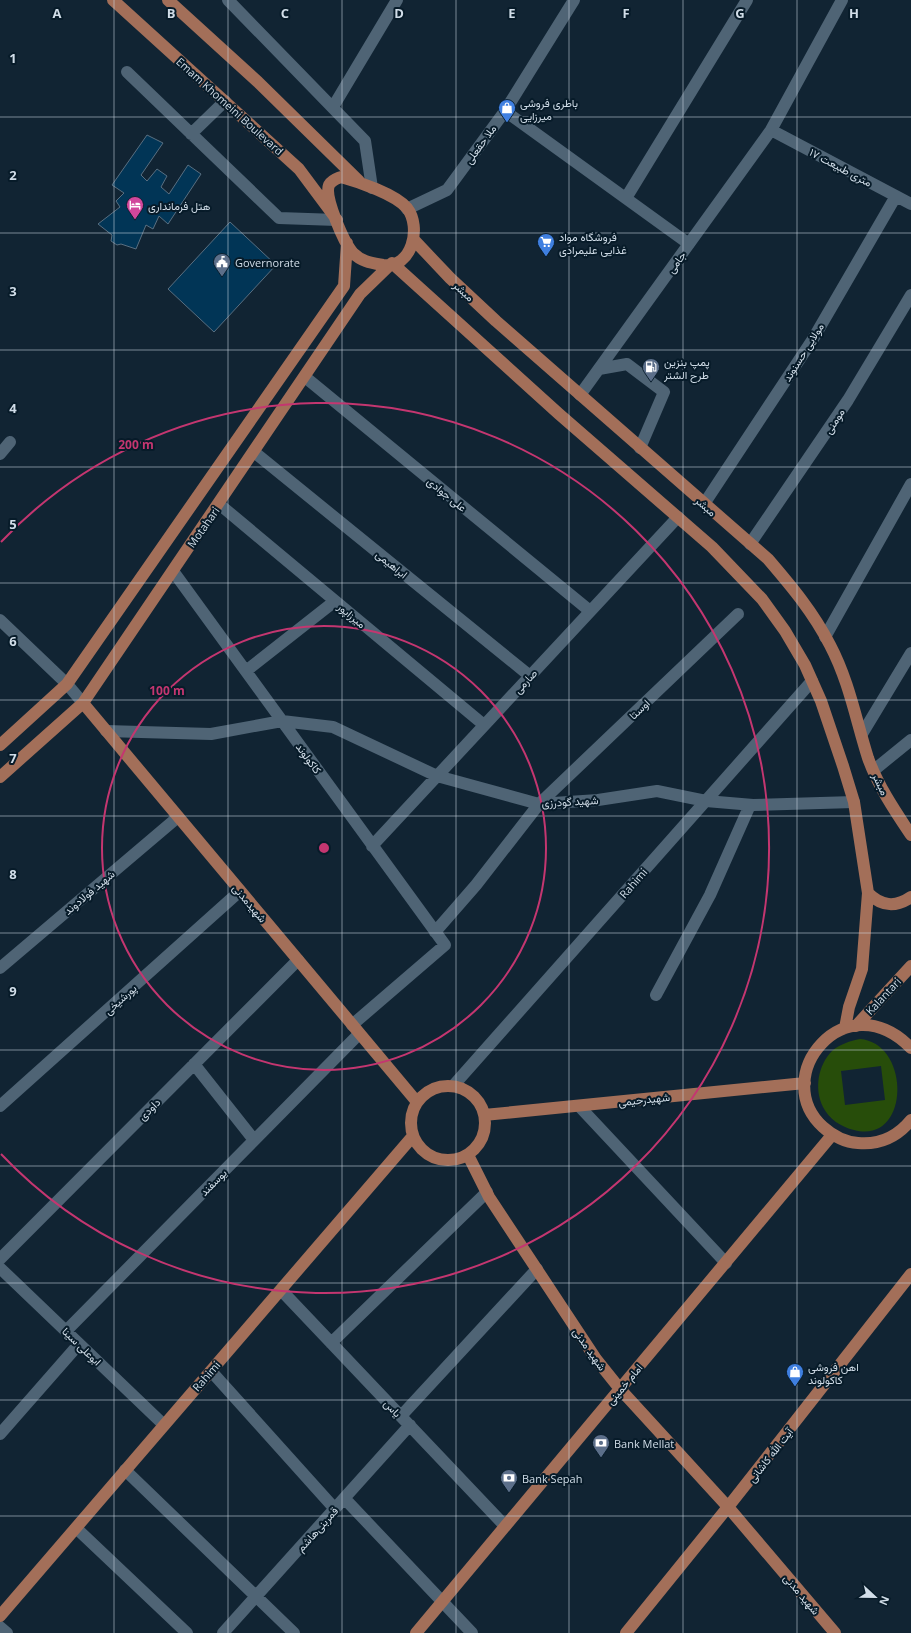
<svg xmlns="http://www.w3.org/2000/svg" width="911" height="1633" font-family="'Open Sans',Vazirmatn,sans-serif">
<style>
.green{fill:#274d0a;fill-rule:evenodd}
.building{fill:#013556;stroke:#596f81}
.lines{fill:none;stroke-linecap:round;stroke-linejoin:round}
.minor{stroke:#4f6475;stroke-width:12}
.major{stroke:#a36f59;stroke-width:12}
.grid{fill:none;stroke:#d1dde8;stroke-width:1;stroke-opacity:0.55}
.ring{fill:none;stroke:#c43670;stroke-width:2}
.labels{text-anchor:middle;dominant-baseline:central;stroke-width:4;stroke-linejoin:round;paint-order:stroke}
.poi-label{font-size:11px;fill:#d1dde8;stroke:#071b29;text-anchor:start}
.street-label{font-size:11px;fill:#d1dde8;stroke:#071b29}
.grid-label{font-size:13px;text-anchor:middle;font-weight:bold;fill:#d1dde8;stroke:#071b29;stroke-width:4;stroke-linejoin:round;paint-order:stroke}
.centre{fill:#c43670;stroke:#071b29;stroke-width:2}
.ring-label{font-size:12px;text-anchor:middle;font-weight:bold;fill:#c43670;stroke:#071b29;stroke-width:4;stroke-linejoin:round;paint-order:stroke}
</style>
<rect width="100%" height="100%" fill="#112433"/>
<path class="green" d="M 860,1039 C 911,1043 911,1145 854,1130 C 841,1127 829,1119 823,1107 C 814,1089 818,1065 832,1051 C 840,1044 850,1041 860,1039 ZM 881,1066 L 885,1100 L 845,1105 L 841,1071 Z"/>
<path class="building" d="M 147,135 L 163,143 L 141,175 L 147,181 L 157,169 L 167,176 L 161,187 L 169,194 L 188,165 L 201,174 L 168,224 L 159,216 L 153,229 L 146,225 L 136,249 L 121,244 L 117,245 L 111,241 L 112,235 L 98,224 L 120,207 L 116,201 L 124,193 L 112,185 Z
M 230,222 L 276,265 L 214,332 L 168,289 Z"/>
<g class="lines">
<path class="minor" d="M 228,0 L 365,141 L 372,188
M 127,72 L 279,218 L 337,220
M 333,107 L 397,0
M 505,111 L 689,244
M 771,130 L 911,204
M 191,134 L 225,101
M 626,198 L 747,0
M 407,209 L 447,190 L 505,111 L 574,0
M 599,369 L 627,364 L 664,392 L 640,448
M 305,377 L 590,611
M 580,395 L 771,130 L 842,0
M 254,452 L 530,676
M 0,454 L 10,442
M 219,504 L 484,725
M 704,504 L 813,339 L 896,196
M 750,544 L 848,400 L 911,295
M 173,571 L 445,945 L 352,1025
M 0,620 L 67,684 L 83,703
M 825,637 L 911,484
M 246,671 L 335,601
M 106,731 L 211,734 L 282,721 L 333,727 L 437,776 L 539,804 L 598,800 L 657,791 L 706,801 L 753,805 L 854,802
M 862,734 L 911,653
M 874,770 L 911,740
M 372,846 L 678,517
M 435,932 L 476,885 L 539,804 L 738,614
M 0,968 L 178,817
M 656,995 L 710,895 L 750,805
M 194,1064 L 254,1140
M 453,1086 L 812,681
M 0,1106 L 240,891
M 579,1106 L 726,1263
M 0,1259 L 298,960
M 0,1268 L 164,1425
M 281,1290 L 505,1526
M 66,1331 L 359,1034
M 331,1343 L 487,1192
M 211,1371 L 335,1509
M 401,1416 L 537,1269
M 0,1434 L 79,1344
M 125,1470 L 294,1633
M 345,1499 L 472,1633
M 76,1528 L 187,1633
M 0,1627 L 7,1633
M 223,1633 L 410,1425"/>
<path class="major" d="M 113,0 L 299,169 L 337,220
M 168,0 L 258,82 L 359,181
M 341,177 C 359,182 395,194 407,208 C 422,227 412,269 383,265 C 372,263 362,262 353,253 C 344,243 324,197 329,185 C 332,180 336,179 341,177 Z
M 414,240 L 450,278 L 496,321 L 768,559 C 792,587 813,612 830,645 C 849,681 856,720 868,758 C 878,786 895,811 911,835
M 83,703 L 417,1102
M 0,745 L 67,684 L 344,286 L 347,243
M 0,777 L 83,703 L 360,294 L 392,263 L 559,414 L 712,547 L 762,599 L 785,631 L 805,665 L 821,701 L 843,766 L 854,802 L 868,893 L 862,969 L 849,1007 L 845,1028
M 868,893 C 881,906 895,908 911,897
M 856,1026 L 911,966
M 911,1048 C 845,981 768,1077 823,1127 C 833,1136 844,1142 858,1143 C 880,1145 898,1136 911,1120
M411 1123a37 37 0 1 1 74 0a37 37 0 1 1-74 0Z
M 484,1115 L 805,1083
M 468,1155 L 489,1197 L 596,1359 L 620,1389 L 728,1507 L 835,1633
M 0,1616 L 413,1136
M 416,1633 L 832,1135
M 626,1633 L 728,1507 L 911,1274"/>
</g>
<path class="grid" d="M 114,0 L 114,1633M 228,0 L 228,1633M 342,0 L 342,1633M 456,0 L 456,1633M 569,0 L 569,1633M 683,0 L 683,1633M 797,0 L 797,1633M 0,117 L 911,117M 0,233 L 911,233M 0,350 L 911,350M 0,467 L 911,467M 0,583 L 911,583M 0,700 L 911,700M 0,816 L 911,816M 0,933 L 911,933M 0,1050 L 911,1050M 0,1166 L 911,1166M 0,1283 L 911,1283M 0,1400 L 911,1400M 0,1516 L 911,1516"/>
<g class="ring">
<circle cx="324" cy="848" r="222"/>
<path d="M1 542A445 445 0 1 1 1 1154"/>
</g>
<defs>
<symbol id="shop-pin" viewBox="-11 -11 22 30"><path d="M0 17L-7.5 6A9.5 9.5 0 1 1 7.5 6Z" fill="#3f7fe0" stroke="#071b29"/><path d="M-5-2.5h2.3a2.7 3.5 0 0 1 5.4 0H5L5.5 6h-11ZM-1.5-2.5h3a1.5 2.3 0 0 0-3 0Z" fill="#fff"/></symbol>
<symbol id="hotel-pin" viewBox="-11 -11 22 30"><path d="M0 17L-7.5 6A9.5 9.5 0 1 1 7.5 6Z" fill="#d1479c" stroke="#071b29"/><path d="M-6-4.5h1.5V1H6V5H4.5V3h-9V5H-6ZM-4 0a1.8 1.8 0 1 1 3.6 0ZM.5 0V-2.5h3Q6-2.5 6 0Z" fill="#fff"/></symbol>
<symbol id="supermarket-pin" viewBox="-11 -11 22 30"><path d="M0 17L-7.5 6A9.5 9.5 0 1 1 7.5 6Z" fill="#3f7fe0" stroke="#071b29"/><path d="M-6-5.5h2.5l.6 2H6L4.5 2H-2.5L-4.4-4H-6ZM-1.5 3.2a1.3 1.3 0 1 0 .1 0ZM3 3.2a1.3 1.3 0 1 0 .1 0Z" fill="#fff"/></symbol>
<symbol id="civic-pin" viewBox="-11 -11 22 30"><path d="M0 17L-7.5 6A9.5 9.5 0 1 1 7.5 6Z" fill="#5c6f8a" stroke="#071b29"/><path d="M-.6-6.5H3V-4.5H.6V-3L4-1V1h2V6H-6V1h2V-1L-.6-3ZM-1.2 2.5V6h2.4V2.5Z" fill="#fff"/></symbol>
<symbol id="fuel-pin" viewBox="-11 -11 22 30"><path d="M0 17L-7.5 6A9.5 9.5 0 1 1 7.5 6Z" fill="#5c6f8a" stroke="#071b29"/><path d="M-5.5-6h7V0h2V4h1.3V-2.5L3-4.5l.8-.8L6-3V5H2.5V1h-1V6h-7ZM-4.2-4.7v3.2H.2V-4.7Z" fill="#fff"/></symbol>
<symbol id="bank-pin" viewBox="-11 -11 22 30"><path d="M0 17L-7.5 6A9.5 9.5 0 1 1 7.5 6Z" fill="#5c6f8a" stroke="#071b29"/><path d="M-6-4H6V4H-6ZM0-2.3a2.3 2.3 0 1 0 0 4.6a2.3 2.3 0 1 0 0-4.6Z" fill="#fff"/></symbol>
</defs>
<g fill-rule="evenodd">
<use href="#shop-pin" x="497" y="98" width="20" height="27"/>
<use href="#hotel-pin" x="125" y="195" width="20" height="27"/>
<use href="#supermarket-pin" x="536" y="232" width="20" height="27"/>
<use href="#civic-pin" x="212" y="252" width="20" height="27"/>
<use href="#fuel-pin" x="641" y="357" width="20" height="27"/>
<use href="#shop-pin" x="785" y="1362" width="20" height="27"/>
<use href="#bank-pin" x="591" y="1433" width="20" height="27"/>
<use href="#bank-pin" x="499" y="1468" width="20" height="27"/>
</g>
<g class="labels">
<g class="poi-label">
<text x="520" y="102">باطری فروشی<tspan x="520" dy="13">میرزایی</tspan></text>
<text x="148" y="205">هتل فرمانداری</text>
<text x="559" y="236">فروشگاه مواد<tspan x="559" dy="13">غذایی علیمرادی</tspan></text>
<text x="235" y="262">Governorate</text>
<text x="664" y="361">پمپ بنزین<tspan x="664" dy="13">طرح الشتر</tspan></text>
<text x="808" y="1366">اهن فروشی<tspan x="808" dy="13">کاکولوند</tspan></text>
<text x="614" y="1443">Bank Mellat</text>
<text x="522" y="1478">Bank Sepah</text>
</g>
<g class="street-label">
<text transform="translate(230 106) rotate(42)">Emam Khomeini Boulevard</text>
<text transform="translate(480 144) rotate(-54)">ملا حقعلی</text>
<text transform="translate(841 167) rotate(28)">۱۷ متری طبیعت</text>
<text transform="translate(676 262) rotate(-54)">جامی</text>
<text transform="translate(464 291) rotate(43)">مبشر</text>
<text transform="translate(803 352) rotate(-58)">مولایی حسنوند</text>
<text transform="translate(834 421) rotate(-57)">مومنی</text>
<text transform="translate(447 494) rotate(39)">علی جوادی</text>
<text transform="translate(706 506) rotate(41)">مبشر</text>
<text transform="translate(203 527) rotate(-55)">Motahari</text>
<text transform="translate(392 564) rotate(39)">ابراهیمی</text>
<text transform="translate(352 615) rotate(40)">میرزاپور</text>
<text transform="translate(525 681) rotate(-47)">صارمی</text>
<text transform="translate(639 709) rotate(-44)">اوستا</text>
<text transform="translate(309 758) rotate(54)">کاکولوند</text>
<text transform="translate(881 784) rotate(65)">مبشر</text>
<text transform="translate(570 801) rotate(-3)">شهید گودرزی</text>
<text transform="translate(633 883) rotate(-49)">Rahimi</text>
<text transform="translate(89 892) rotate(-40)">شهید فولادوند</text>
<text transform="translate(250 903) rotate(50)">شهیدمدنی</text>
<text transform="translate(883 996) rotate(-47)">Kalantari</text>
<text transform="translate(120 999) rotate(-42)">پورشیخی</text>
<text transform="translate(644 1099) rotate(-6)">شهیدرحیمی</text>
<text transform="translate(149 1109) rotate(-45)">داودی</text>
<text transform="translate(213 1182) rotate(-45)">یوسفند</text>
<text transform="translate(82 1346) rotate(44)">ابوعلی سینا</text>
<text transform="translate(590 1349) rotate(55)">شهید مدنی</text>
<text transform="translate(206 1376) rotate(-49)">Rahimi</text>
<text transform="translate(624 1384) rotate(-50)">امام خمینی</text>
<text transform="translate(393 1408) rotate(47)">یاس</text>
<text transform="translate(770 1455) rotate(-52)">آیت الله کاشانی</text>
<text transform="translate(317 1529) rotate(-48)">قمربنی‌هاشم</text>
<text transform="translate(802 1594) rotate(50)">شهید مدنی</text>
</g>
</g>
<g class="grid-label">
<text x="57" y="18">A</text>
<text x="171" y="18">B</text>
<text x="285" y="18">C</text>
<text x="399" y="18">D</text>
<text x="512" y="18">E</text>
<text x="626" y="18">F</text>
<text x="740" y="18">G</text>
<text x="854" y="18">H</text>
<text x="13" y="63">1</text>
<text x="13" y="180">2</text>
<text x="13" y="296">3</text>
<text x="13" y="413">4</text>
<text x="13" y="529">5</text>
<text x="13" y="646">6</text>
<text x="13" y="763">7</text>
<text x="13" y="879">8</text>
<text x="13" y="996">9</text>
</g>
<circle cx="324" cy="848" r="6" class="centre"/>
<g class="ring-label">
<text x="136" y="449">200 m</text>
<text x="167" y="695">100 m</text>
</g>
<g transform="translate(875 1597) rotate(112)" stroke="#071b29" stroke-width="3" paint-order="stroke">
<path d="M0-3L7 15L0 10L-7 15Z" fill="#d1dde8"/>
<text y="-6" font-size="11" font-weight="bold" text-anchor="middle" fill="#d1dde8">N</text>
</g>
</svg>
